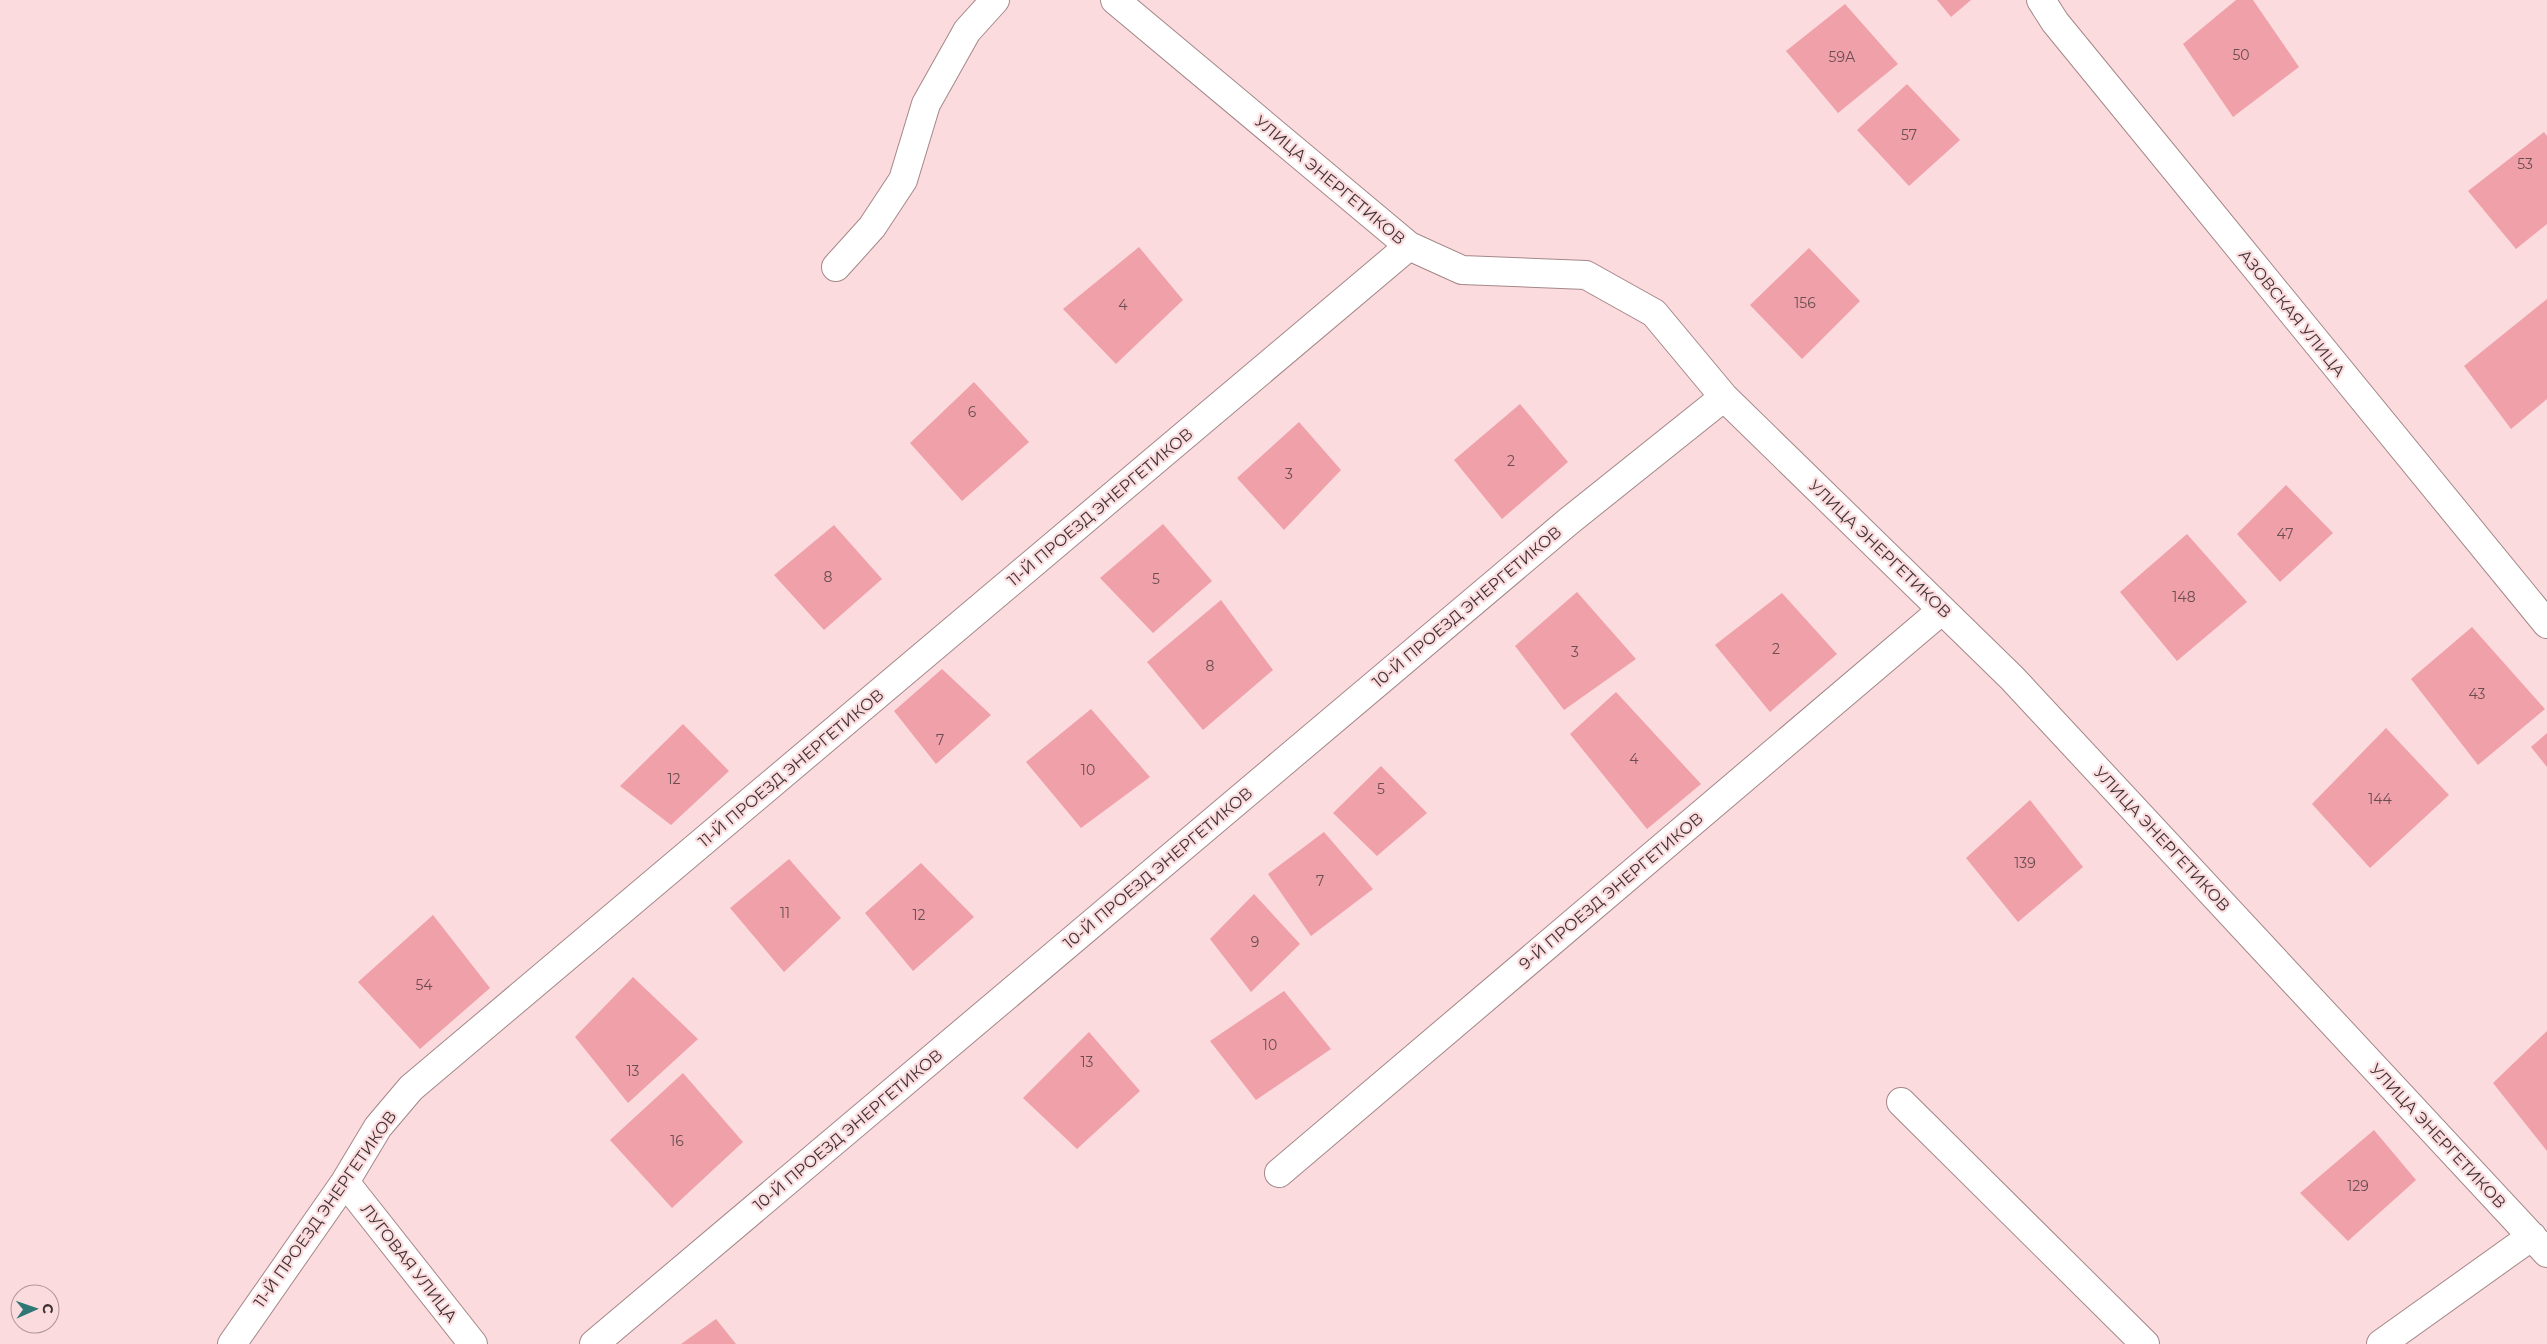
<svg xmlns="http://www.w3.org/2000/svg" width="2547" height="1344" font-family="Montserrat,sans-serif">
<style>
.building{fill:#efa0a9}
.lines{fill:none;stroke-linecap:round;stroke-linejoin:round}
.street-casing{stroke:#a48789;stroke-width:30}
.street{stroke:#fff;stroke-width:28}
.labels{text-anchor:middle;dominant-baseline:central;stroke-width:4.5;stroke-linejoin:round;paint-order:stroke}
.number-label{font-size:14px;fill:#6a4d50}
.street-label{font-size:16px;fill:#3d3132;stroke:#fbdbdd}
</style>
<rect width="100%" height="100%" fill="#fbdbdd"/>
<path class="building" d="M 1937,0 L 1971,0 L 1951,17 Z
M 2236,0 L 2253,0 L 2299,67 L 2233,117 L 2183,44 Z
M 1845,4 L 1898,64 L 1838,113 L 1786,51 Z
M 1907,84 L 1960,140 L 1909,186 L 1857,130 Z
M 2544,132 L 2547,136 L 2547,224 L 2516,249 L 2468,191 Z
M 1139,247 L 1183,300 L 1116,364 L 1063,309 Z
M 1809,248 L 1860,301 L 1802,359 L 1750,305 Z
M 2547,299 L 2547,399 L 2511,429 L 2464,366 Z
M 974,382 L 1029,442 L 962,501 L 910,443 Z
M 1520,404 L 1568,462 L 1502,519 L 1454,460 Z
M 1299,422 L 1341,470 L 1284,530 L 1237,478 Z
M 2286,485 L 2333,533 L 2280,582 L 2237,534 Z
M 1163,524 L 1212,581 L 1153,633 L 1100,578 Z
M 834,525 L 882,579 L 824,630 L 774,575 Z
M 2187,534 L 2247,602 L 2177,661 L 2120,592 Z
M 1577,592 L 1636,659 L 1564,710 L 1515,646 Z
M 1782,593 L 1837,654 L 1770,712 L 1715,645 Z
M 1221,600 L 1273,670 L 1203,730 L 1147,662 Z
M 2472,627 L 2545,709 L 2478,765 L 2411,679 Z
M 942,669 L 991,715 L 936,764 L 894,711 Z
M 1616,692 L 1701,784 L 1647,829 L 1570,734 Z
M 1091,709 L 1150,777 L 1081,828 L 1026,762 Z
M 683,724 L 729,771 L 671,825 L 620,786 Z
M 2386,728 L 2449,795 L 2370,868 L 2312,804 Z
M 2547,733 L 2547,767 L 2531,747 Z
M 1381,766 L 1427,813 L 1377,856 L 1333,813 Z
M 2030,800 L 2083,867 L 2018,922 L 1966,858 Z
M 1324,832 L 1373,889 L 1311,936 L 1268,874 Z
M 789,859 L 841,918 L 784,972 L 730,908 Z
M 921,863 L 974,917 L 913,971 L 865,913 Z
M 1254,894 L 1300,944 L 1251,992 L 1210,939 Z
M 433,915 L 490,988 L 420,1049 L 358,982 Z
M 633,977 L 698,1039 L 628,1103 L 575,1037 Z
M 1284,991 L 1331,1049 L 1256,1100 L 1210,1041 Z
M 2547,1031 L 2547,1151 L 2493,1083 Z
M 1089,1032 L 1140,1091 L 1077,1149 L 1023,1098 Z
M 683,1073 L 743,1142 L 672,1208 L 610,1140 Z
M 2374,1130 L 2416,1180 L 2348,1241 L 2300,1193 Z
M 716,1319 L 736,1344 L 681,1344 Z"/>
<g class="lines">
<defs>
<path id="street" d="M 1115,0 L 1409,246 L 1462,270 L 1586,275 L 1654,313 L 1724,397 L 2012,678 L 2547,1253
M 2041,0 L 2055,22 L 2547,624
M 836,267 L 872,227 L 903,180 L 926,104 L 967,31 L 995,0
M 1901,1102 L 2145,1344
M 1279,1173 L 1942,610
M 345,1182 L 473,1344
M 232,1344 L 345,1182 L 378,1127 L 411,1088 L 1409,246
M 594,1344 L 1569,521 L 1724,397
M 2381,1344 L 2532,1236"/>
</defs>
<use href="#street" class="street-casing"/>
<use href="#street" class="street"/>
</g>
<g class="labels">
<g class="number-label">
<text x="2241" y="55">50</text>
<text x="1842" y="57">59А</text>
<text x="1909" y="135">57</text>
<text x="2525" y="164">53</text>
<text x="1805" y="303">156</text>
<text x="1123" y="305">4</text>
<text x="972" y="412">6</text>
<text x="1511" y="461">2</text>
<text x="1289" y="474">3</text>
<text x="2285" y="534">47</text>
<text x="828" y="577">8</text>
<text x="1156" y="579">5</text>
<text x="2184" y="597">148</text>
<text x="1776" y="649">2</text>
<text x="1575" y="652">3</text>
<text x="1210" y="666">8</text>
<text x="2477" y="694">43</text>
<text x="940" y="740">7</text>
<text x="1634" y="759">4</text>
<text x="1088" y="770">10</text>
<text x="674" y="779">12</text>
<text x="1381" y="789">5</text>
<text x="2380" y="799">144</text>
<text x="2025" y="863">139</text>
<text x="1320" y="881">7</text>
<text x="785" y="913">11</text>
<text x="919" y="915">12</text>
<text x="1255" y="942">9</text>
<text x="424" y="985">54</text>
<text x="1270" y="1045">10</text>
<text x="1087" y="1062">13</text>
<text x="633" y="1071">13</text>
<text x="677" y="1141">16</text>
<text x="2358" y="1186">129</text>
</g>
<g class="street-label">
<text transform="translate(1330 180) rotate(40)">УЛИЦА ЭНЕРГЕТИКОВ</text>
<text transform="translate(2292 313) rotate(51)">АЗОВСКАЯ УЛИЦА</text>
<text transform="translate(1100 507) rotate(-40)">11-Й ПРОЕЗД ЭНЕРГЕТИКОВ</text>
<text transform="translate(1880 549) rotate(44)">УЛИЦА ЭНЕРГЕТИКОВ</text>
<text transform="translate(1467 607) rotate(-40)">10-Й ПРОЕЗД ЭНЕРГЕТИКОВ</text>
<text transform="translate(791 768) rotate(-40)">11-Й ПРОЕЗД ЭНЕРГЕТИКОВ</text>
<text transform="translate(2162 839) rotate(47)">УЛИЦА ЭНЕРГЕТИКОВ</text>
<text transform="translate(1158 868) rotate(-40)">10-Й ПРОЕЗД ЭНЕРГЕТИКОВ</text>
<text transform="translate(1611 891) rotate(-40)">9-Й ПРОЕЗД ЭНЕРГЕТИКОВ</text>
<text transform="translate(848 1130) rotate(-40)">10-Й ПРОЕЗД ЭНЕРГЕТИКОВ</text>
<text transform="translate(2438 1136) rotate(47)">УЛИЦА ЭНЕРГЕТИКОВ</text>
<text transform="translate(325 1209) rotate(-55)">11-Й ПРОЕЗД ЭНЕРГЕТИКОВ</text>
<text transform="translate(409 1263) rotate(52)">ЛУГОВАЯ УЛИЦА</text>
</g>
</g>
<g transform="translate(35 1309) rotate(88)"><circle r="24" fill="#fbdbdd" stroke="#af9799"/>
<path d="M0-4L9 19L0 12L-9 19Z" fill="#2e7775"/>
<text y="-8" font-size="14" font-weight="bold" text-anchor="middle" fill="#3d3132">С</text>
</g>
</svg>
